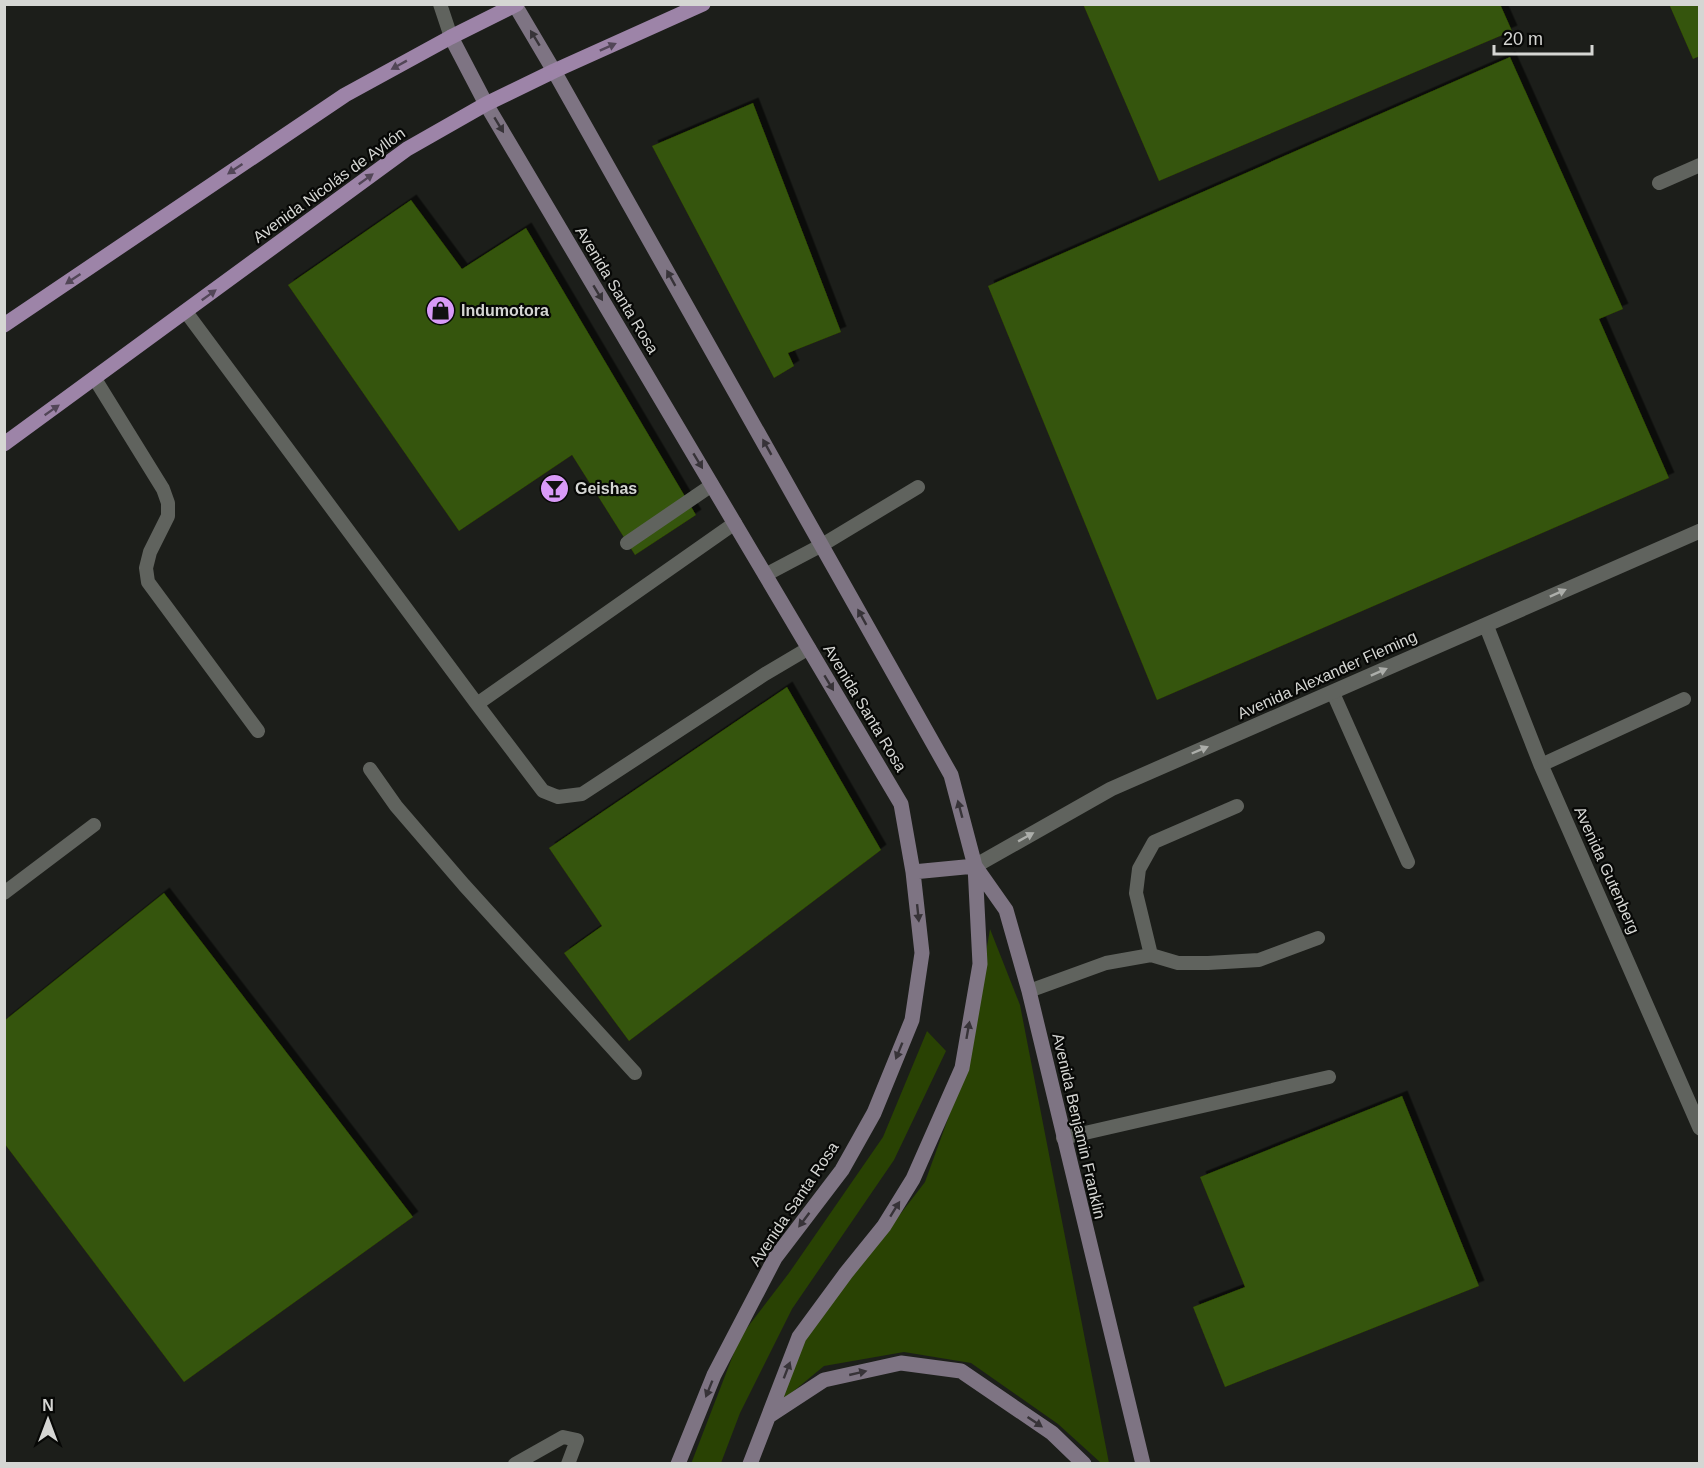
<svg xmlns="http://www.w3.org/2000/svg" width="1704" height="1468" font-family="Arial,sans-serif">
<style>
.green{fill:#294203}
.building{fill:#365407;filter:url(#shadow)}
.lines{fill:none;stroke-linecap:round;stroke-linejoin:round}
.lane{stroke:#60635e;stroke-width:14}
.street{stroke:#60635e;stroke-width:15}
.secondary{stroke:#7e7483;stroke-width:15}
.primary{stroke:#9d84a8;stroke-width:15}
.oneway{fill:#373338}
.oneway2{fill:#524657}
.oneway3{fill:#acaeaa}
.labels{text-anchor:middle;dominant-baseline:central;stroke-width:4.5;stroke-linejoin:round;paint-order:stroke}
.street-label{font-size:16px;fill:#d5d6d3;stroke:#070806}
.poi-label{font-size:16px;font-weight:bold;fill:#d5d6d3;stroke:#070806;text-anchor:start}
</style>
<defs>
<filter id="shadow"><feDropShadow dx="5.5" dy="-5.5" stdDeviation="0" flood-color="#0009"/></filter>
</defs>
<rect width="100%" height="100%" fill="#1c1e1a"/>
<path class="green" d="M 990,929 L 1020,1005 L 1109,1463 L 1101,1463 L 1058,1424 L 971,1363 L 904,1352 L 824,1366 L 778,1404 L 804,1339 L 925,1182 L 966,1069 Z
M 927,1031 L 946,1051 L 894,1160 L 792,1309 L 740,1413 L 721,1463 L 691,1464 L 740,1337 L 789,1273 L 883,1137 Z"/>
<path class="building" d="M 1083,4 L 1500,4 L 1512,31 L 1159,181 Z
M 1669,4 L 1700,4 L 1700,56 L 1693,59 Z
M 1510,57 L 1623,309 L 1599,319 L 1669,478 L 1157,700 L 988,286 Z
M 753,103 L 841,332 L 788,353 L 794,366 L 774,378 L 652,146 Z
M 411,200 L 462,269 L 526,228 L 696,515 L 635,555 L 572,455 L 459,531 L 288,285 Z
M 787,687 L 881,850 L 629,1041 L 564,953 L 602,926 L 549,848 Z
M 164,893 L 413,1217 L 184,1382 L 4,1143 L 4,1021 Z
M 1402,1096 L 1479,1286 L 1225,1387 L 1193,1307 L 1245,1287 L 1200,1177 Z"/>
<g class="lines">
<path class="lane" d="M 440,4 L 451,37
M 1659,183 L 1700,165
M 186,312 L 477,704 L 735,523
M 95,379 L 163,489 L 168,503 L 168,516 L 150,552 L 146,568 L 148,582 L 258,731
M 627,543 L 712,485
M 765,575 L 822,545 L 918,487
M 1333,693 L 1408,862
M 477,704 L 543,791 L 558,797 L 582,794 L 765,674 L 809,648
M 1541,765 L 1684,699
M 370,769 L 396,806 L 464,885 L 635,1073
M 4,893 L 94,825
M 1151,955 L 1136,893 L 1139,869 L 1154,842 L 1237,806
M 1029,991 L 1106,963 L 1151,955 L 1178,963 L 1208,963 L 1259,960 L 1318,938
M 1063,1138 L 1329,1077
M 515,1464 L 563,1437 L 577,1440 L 568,1464"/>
<path class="street" d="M 1486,625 L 1541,765 L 1700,1128
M 975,866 L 1111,789 L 1700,531"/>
<path class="secondary" d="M 515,5 L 554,71 L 951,775 L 975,866 L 980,964 L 962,1068 L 913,1179 L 884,1226 L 846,1273 L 799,1337 L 750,1464
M 451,37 L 486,104 L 901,804 L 913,872 L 922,953 L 912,1020 L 874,1113 L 842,1170 L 775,1258 L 714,1375 L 678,1464
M 975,866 L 1006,910 L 1029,991 L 1143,1464
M 913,872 L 975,866
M 769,1416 L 824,1380 L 901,1363 L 961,1371 L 1052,1433 L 1084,1464"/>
<path class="primary" d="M 4,325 L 345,95 L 451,37 L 517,4
M 4,444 L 407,149 L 486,104 L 554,71 L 703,4"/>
</g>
<defs><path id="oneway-solid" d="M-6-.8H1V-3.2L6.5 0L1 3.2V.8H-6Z" transform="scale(1.5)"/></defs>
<g class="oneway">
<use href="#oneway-solid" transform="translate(535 38) rotate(-121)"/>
<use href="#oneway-solid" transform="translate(499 125) rotate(59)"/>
<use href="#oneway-solid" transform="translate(671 278) rotate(-119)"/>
<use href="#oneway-solid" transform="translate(598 293) rotate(59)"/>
<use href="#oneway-solid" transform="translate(767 447) rotate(-119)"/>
<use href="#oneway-solid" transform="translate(698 461) rotate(59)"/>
<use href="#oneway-solid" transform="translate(862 617) rotate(-119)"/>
<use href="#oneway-solid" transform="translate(829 683) rotate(59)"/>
<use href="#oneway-solid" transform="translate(960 809) rotate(-105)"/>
<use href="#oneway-solid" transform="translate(918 913) rotate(84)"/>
<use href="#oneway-solid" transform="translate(968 1030) rotate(-80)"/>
<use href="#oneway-solid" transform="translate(899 1051) rotate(112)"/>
<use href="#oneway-solid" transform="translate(895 1209) rotate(-58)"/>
<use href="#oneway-solid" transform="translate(804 1220) rotate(127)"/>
<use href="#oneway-solid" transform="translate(787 1370) rotate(-69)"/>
<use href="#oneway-solid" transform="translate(858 1373) rotate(-13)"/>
<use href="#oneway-solid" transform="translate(709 1389) rotate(112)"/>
<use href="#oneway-solid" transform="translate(1035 1422) rotate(34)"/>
</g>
<g class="oneway2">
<use href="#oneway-solid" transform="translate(608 47) rotate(-24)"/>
<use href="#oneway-solid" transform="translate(399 65) rotate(151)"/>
<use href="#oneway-solid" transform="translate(235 169) rotate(146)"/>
<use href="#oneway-solid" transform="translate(366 179) rotate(-36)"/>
<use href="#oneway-solid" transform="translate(73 279) rotate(146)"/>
<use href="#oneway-solid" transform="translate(209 295) rotate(-36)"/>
<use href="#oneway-solid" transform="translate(52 410) rotate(-35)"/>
</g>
<g class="oneway3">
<use href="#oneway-solid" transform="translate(1558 593) rotate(-24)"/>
<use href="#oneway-solid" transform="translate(1379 672) rotate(-24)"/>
<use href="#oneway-solid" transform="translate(1200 750) rotate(-23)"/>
<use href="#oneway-solid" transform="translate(1026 837) rotate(-29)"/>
</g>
<defs>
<symbol id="shop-disc" viewBox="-11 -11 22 22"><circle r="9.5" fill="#d99af7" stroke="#070806"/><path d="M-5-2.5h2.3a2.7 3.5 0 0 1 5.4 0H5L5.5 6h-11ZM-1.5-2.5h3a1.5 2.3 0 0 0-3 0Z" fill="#111"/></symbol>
<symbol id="bar-disc" viewBox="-11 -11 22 22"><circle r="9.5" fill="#d99af7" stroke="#070806"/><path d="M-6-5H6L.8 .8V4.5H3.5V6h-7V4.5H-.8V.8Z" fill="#111"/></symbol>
</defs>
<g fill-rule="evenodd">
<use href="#shop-disc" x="424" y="294" width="33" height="33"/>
<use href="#bar-disc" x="538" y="472" width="33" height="33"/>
</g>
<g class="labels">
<g class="street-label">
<text transform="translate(329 185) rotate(-36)">Avenida Nicolás de Ayllón</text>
<text transform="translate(617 290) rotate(59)">Avenida Santa Rosa</text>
<text transform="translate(1327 675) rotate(-24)">Avenida Alexander Fleming</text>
<text transform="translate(865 708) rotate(59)">Avenida Santa Rosa</text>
<text transform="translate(1607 870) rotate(66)">Avenida Gutenberg</text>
<text transform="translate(1079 1126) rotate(77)">Avenida Benjamin Franklin</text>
<text transform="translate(794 1204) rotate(-56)">Avenida Santa Rosa</text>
</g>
<g class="poi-label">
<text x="461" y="310">Indumotora</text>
<text x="575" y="488">Geishas</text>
</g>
</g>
<rect width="1704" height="1468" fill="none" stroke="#d5d6d3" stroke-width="12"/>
<g transform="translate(48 1420)" stroke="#070806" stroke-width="4.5" paint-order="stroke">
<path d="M0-4.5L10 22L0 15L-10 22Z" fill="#d5d6d3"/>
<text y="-9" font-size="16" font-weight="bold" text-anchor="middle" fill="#d5d6d3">N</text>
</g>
<path d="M1494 45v9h98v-9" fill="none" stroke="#d5d6d3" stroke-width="3"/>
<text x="1503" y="45" font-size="18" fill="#d5d6d3" stroke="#070806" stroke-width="4.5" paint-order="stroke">20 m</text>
</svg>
